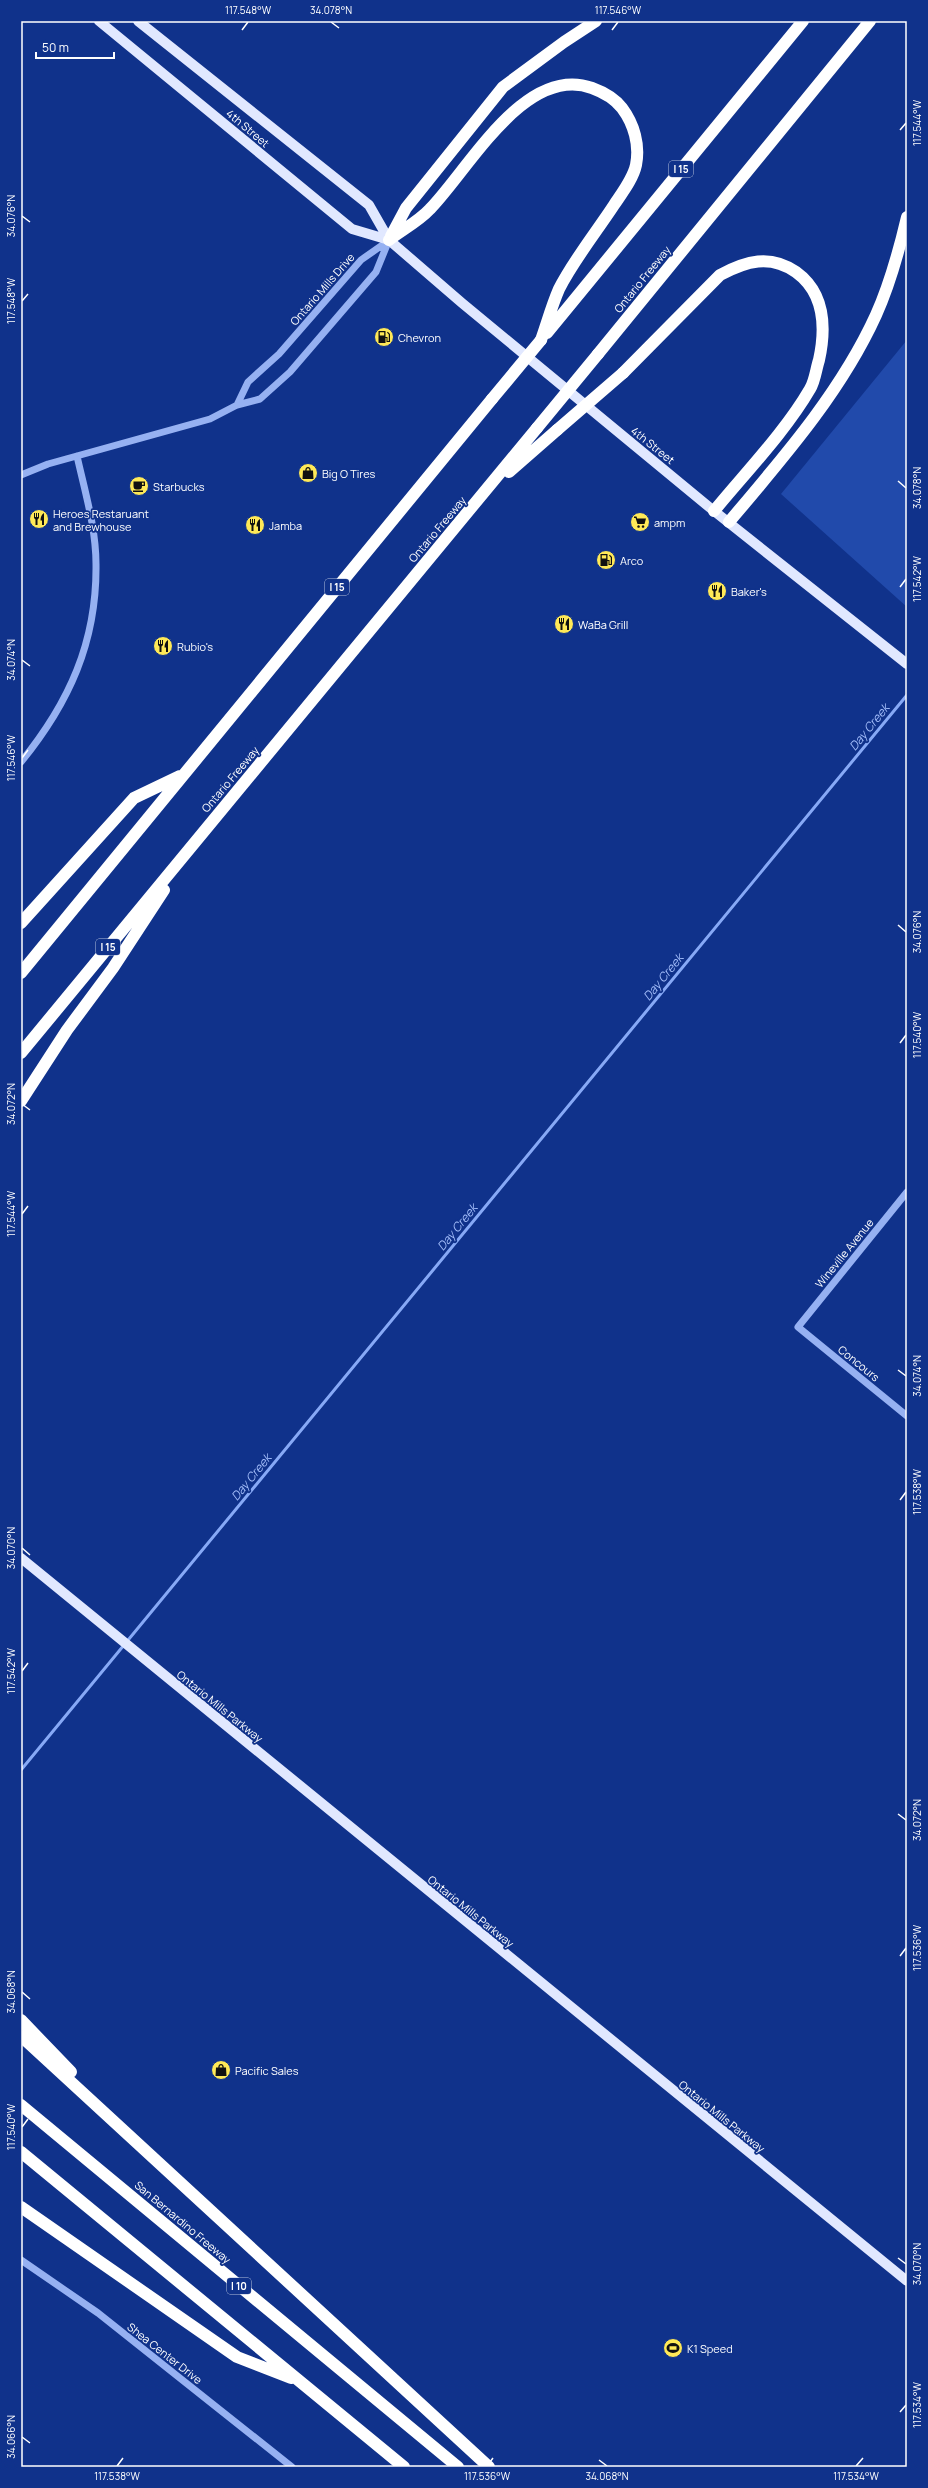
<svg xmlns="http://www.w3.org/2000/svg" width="928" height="2488" font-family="Manrope,sans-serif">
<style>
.green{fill:#214aab}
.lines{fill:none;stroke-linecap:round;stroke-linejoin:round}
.stream{stroke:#87a9f6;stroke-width:3}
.minor{stroke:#96b1f2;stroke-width:7}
.major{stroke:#e1e8ff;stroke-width:10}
.highway{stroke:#fff;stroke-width:12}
.highway-bridge{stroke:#fff;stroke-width:12}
.ticks{fill:none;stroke:#fff;stroke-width:1.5}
.labels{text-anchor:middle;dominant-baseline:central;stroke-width:3.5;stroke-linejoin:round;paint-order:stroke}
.shield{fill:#10328b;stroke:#b7c2dc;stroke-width:1}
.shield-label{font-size:10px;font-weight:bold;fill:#fff}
.street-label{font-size:11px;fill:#fff;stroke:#10328b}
.poi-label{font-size:11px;fill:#fff;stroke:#10328b;text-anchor:start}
.water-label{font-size:12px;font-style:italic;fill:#a2bcf9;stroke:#10328b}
.neatline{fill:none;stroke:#fff;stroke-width:1.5}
.ticks-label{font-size:10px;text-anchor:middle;fill:#fff}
</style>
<rect width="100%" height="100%" fill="#10328b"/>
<path class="green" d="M 907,340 L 907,607 L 781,494 Z"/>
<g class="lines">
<path class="stream" d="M 21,1770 L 907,695"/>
<path class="minor" d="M 237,405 L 248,382 L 279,354 L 361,260 L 388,241
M 21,475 L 48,464 L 210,419 L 237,405 L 260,399 L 290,372 L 376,272 L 389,240
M 21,762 C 69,703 97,642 96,564 C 96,528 85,492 77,456
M 907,1192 L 798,1327 L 907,1416
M 21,2260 L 98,2313 L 292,2467"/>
<path class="major" d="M 99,21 L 352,229 L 389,240
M 138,21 L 369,205 L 389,240 L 462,303 L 714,511 L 907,664
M 21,1558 L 907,2281"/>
<path class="highway" d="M 391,236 L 406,208 L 503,87 L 564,42 L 596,21
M 389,240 C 402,230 419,221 430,209 C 469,169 525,64 592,88 C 603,92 615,99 622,108 C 634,124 640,145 636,165 C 633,179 622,193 614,205 C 597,231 573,261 559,289 C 552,305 547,323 541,340
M 547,333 L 803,21
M 598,354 L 870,21
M 623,373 L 720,275 C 746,261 770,254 796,272 C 825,293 826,328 819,360 C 816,369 815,381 810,389 C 785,432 746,472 714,511
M 509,472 L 557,430
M 729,522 C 783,458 841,392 876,315 C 890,284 899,251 907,217
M 21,923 L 134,798 L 180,776
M 21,973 L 492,399
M 21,1053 L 537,428
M 21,1101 L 67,1030 L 113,968 L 164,890
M 21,2020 L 71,2072
M 21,2036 L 489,2467
M 21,2105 L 458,2467
M 21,2152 L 404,2467
M 21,2207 L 237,2357 L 291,2378"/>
<path class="highway-bridge" d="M 492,399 L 541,340
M 537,428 L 598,354
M 557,430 L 623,373"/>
</g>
<path class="ticks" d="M 331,22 L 339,28M 242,30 L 248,22M 612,30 L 618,22M 900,130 L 906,123M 22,216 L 30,222M 22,301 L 28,294M 898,481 L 906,488M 900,587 L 906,579M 22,660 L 30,666M 22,758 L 28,750M 898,925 L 906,932M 900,1043 L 906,1035M 22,1104 L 30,1110M 22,1214 L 28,1206M 898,1370 L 906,1376M 900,1500 L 906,1492M 22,1548 L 30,1555M 22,1671 L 28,1663M 898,1814 L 906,1820M 900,1956 L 906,1948M 22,1992 L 30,1999M 22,2127 L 28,2119M 898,2258 L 906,2264M 900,2412 L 906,2405M 22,2437 L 30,2443M 599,2460 L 607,2466M 117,2466 L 123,2458M 487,2466 L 493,2458M 856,2466 L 863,2458"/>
<defs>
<symbol id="fuel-disc" viewBox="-11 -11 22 22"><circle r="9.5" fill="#ffe957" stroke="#10328b"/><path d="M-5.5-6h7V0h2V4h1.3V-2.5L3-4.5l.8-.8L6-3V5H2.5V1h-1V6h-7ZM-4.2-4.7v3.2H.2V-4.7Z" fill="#111"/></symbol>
<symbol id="shop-disc" viewBox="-11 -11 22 22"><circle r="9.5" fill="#ffe957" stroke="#10328b"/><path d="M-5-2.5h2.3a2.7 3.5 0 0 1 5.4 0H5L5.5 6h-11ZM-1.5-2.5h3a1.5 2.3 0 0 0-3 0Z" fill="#111"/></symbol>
<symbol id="cafe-disc" viewBox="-11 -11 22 22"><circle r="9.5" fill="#ffe957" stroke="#10328b"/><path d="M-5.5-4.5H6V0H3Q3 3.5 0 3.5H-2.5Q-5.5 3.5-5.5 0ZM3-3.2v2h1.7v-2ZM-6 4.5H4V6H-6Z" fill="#111"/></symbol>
<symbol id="restaurant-disc" viewBox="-11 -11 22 22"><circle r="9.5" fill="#ffe957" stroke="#10328b"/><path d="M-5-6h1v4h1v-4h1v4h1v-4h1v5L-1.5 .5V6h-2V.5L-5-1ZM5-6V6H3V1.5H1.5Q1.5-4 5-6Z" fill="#111"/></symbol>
<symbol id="supermarket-disc" viewBox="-11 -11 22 22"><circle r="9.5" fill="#ffe957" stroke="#10328b"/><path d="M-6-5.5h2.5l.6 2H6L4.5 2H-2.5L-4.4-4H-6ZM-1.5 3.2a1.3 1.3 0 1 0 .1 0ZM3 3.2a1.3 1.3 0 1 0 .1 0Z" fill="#111"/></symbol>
<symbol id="stadium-disc" viewBox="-11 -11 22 22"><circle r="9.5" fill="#ffe957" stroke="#10328b"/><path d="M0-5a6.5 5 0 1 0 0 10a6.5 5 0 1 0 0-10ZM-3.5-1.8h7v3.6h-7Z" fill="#111"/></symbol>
</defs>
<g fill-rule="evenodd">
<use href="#fuel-disc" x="373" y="326" width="22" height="22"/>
<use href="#shop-disc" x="297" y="462" width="22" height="22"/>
<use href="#cafe-disc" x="128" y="475" width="22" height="22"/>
<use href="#restaurant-disc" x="28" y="508" width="22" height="22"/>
<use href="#supermarket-disc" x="629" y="511" width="22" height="22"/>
<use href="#restaurant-disc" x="244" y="514" width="22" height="22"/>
<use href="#fuel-disc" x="595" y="549" width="22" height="22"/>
<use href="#restaurant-disc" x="706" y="580" width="22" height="22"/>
<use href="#restaurant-disc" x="553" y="613" width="22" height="22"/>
<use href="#restaurant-disc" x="152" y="635" width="22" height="22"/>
<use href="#shop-disc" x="210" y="2059" width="22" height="22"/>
<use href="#stadium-disc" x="662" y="2337" width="22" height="22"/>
</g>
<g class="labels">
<g class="shield">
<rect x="669" y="161" width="24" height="16" rx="3"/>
<rect x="325" y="579" width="24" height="16" rx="3"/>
<rect x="96" y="939" width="24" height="16" rx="3"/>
<rect x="227" y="2278" width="24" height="16" rx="3"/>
</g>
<g class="shield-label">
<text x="681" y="169">I 15</text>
<text x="337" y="587">I 15</text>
<text x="108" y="947">I 15</text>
<text x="239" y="2286">I 10</text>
</g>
<g class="street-label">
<text transform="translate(248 128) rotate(40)">4th Street</text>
<text transform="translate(642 279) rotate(-51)">Ontario Freeway</text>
<text transform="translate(322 289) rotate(-49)">Ontario Mills Drive</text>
<text transform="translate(653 445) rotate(39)">4th Street</text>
<text transform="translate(437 529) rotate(-50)">Ontario Freeway</text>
<text transform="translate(230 779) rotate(-50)">Ontario Freeway</text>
<text transform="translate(844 1253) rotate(-51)">Wineville Avenue</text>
<text transform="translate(859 1363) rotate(39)">Concours</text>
<text transform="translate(220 1706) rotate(39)">Ontario Mills Parkway</text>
<text transform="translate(471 1911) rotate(39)">Ontario Mills Parkway</text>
<text transform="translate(722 2116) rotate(39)">Ontario Mills Parkway</text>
<text transform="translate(183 2222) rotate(40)">San Bernardino Freeway</text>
<text transform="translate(165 2353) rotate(38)">Shea Center Drive</text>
</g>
<g class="poi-label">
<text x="398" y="337">Chevron</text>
<text x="322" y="473">Big O Tires</text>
<text x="153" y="486">Starbucks</text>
<text x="53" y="513">Heroes Restaruant<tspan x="53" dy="13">and Brewhouse</tspan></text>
<text x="654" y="522">ampm</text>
<text x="269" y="525">Jamba</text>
<text x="620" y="560">Arco</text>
<text x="731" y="591">Baker's</text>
<text x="578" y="624">WaBa Grill</text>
<text x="177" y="646">Rubio's</text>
<text x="235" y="2070">Pacific Sales</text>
<text x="687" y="2348">K1 Speed</text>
</g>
<g class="water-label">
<text transform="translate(869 727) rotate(-51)">Day Creek</text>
<text transform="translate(663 977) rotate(-51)">Day Creek</text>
<text transform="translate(457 1227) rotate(-51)">Day Creek</text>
<text transform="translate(251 1477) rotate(-51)">Day Creek</text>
</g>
</g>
<rect width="928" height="2488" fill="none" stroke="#10328b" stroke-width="44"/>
<path d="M36 52v6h78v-6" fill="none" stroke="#ffffff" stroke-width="2"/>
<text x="42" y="52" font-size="12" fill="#ffffff" stroke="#10328b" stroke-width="3" paint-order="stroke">50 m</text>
<rect x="22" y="22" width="884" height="2444" class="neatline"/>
<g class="ticks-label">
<text x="248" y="14">117.548°W</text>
<text x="331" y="14">34.078°N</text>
<text x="618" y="14">117.546°W</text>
<text transform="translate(917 123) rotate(-90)" y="4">117.544°W</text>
<text transform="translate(11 216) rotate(-90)" y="4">34.076°N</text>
<text transform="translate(11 301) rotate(-90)" y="4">117.548°W</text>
<text transform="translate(917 488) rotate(-90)" y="4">34.078°N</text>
<text transform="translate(917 579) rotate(-90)" y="4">117.542°W</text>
<text transform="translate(11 660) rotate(-90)" y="4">34.074°N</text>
<text transform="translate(11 758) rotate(-90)" y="4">117.546°W</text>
<text transform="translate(917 932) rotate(-90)" y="4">34.076°N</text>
<text transform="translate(917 1035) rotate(-90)" y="4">117.540°W</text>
<text transform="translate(11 1104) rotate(-90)" y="4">34.072°N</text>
<text transform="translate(11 1214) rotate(-90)" y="4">117.544°W</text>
<text transform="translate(917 1376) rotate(-90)" y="4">34.074°N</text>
<text transform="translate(917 1492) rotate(-90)" y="4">117.538°W</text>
<text transform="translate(11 1548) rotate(-90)" y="4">34.070°N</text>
<text transform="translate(11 1671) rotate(-90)" y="4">117.542°W</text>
<text transform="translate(917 1820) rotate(-90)" y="4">34.072°N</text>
<text transform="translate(917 1948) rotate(-90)" y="4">117.536°W</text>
<text transform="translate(11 1992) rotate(-90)" y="4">34.068°N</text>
<text transform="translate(11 2127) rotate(-90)" y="4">117.540°W</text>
<text transform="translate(917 2264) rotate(-90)" y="4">34.070°N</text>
<text transform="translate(917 2405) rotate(-90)" y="4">117.534°W</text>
<text transform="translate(11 2437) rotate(-90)" y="4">34.066°N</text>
<text x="117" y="2480">117.538°W</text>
<text x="487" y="2480">117.536°W</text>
<text x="607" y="2480">34.068°N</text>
<text x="856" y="2480">117.534°W</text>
</g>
</svg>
